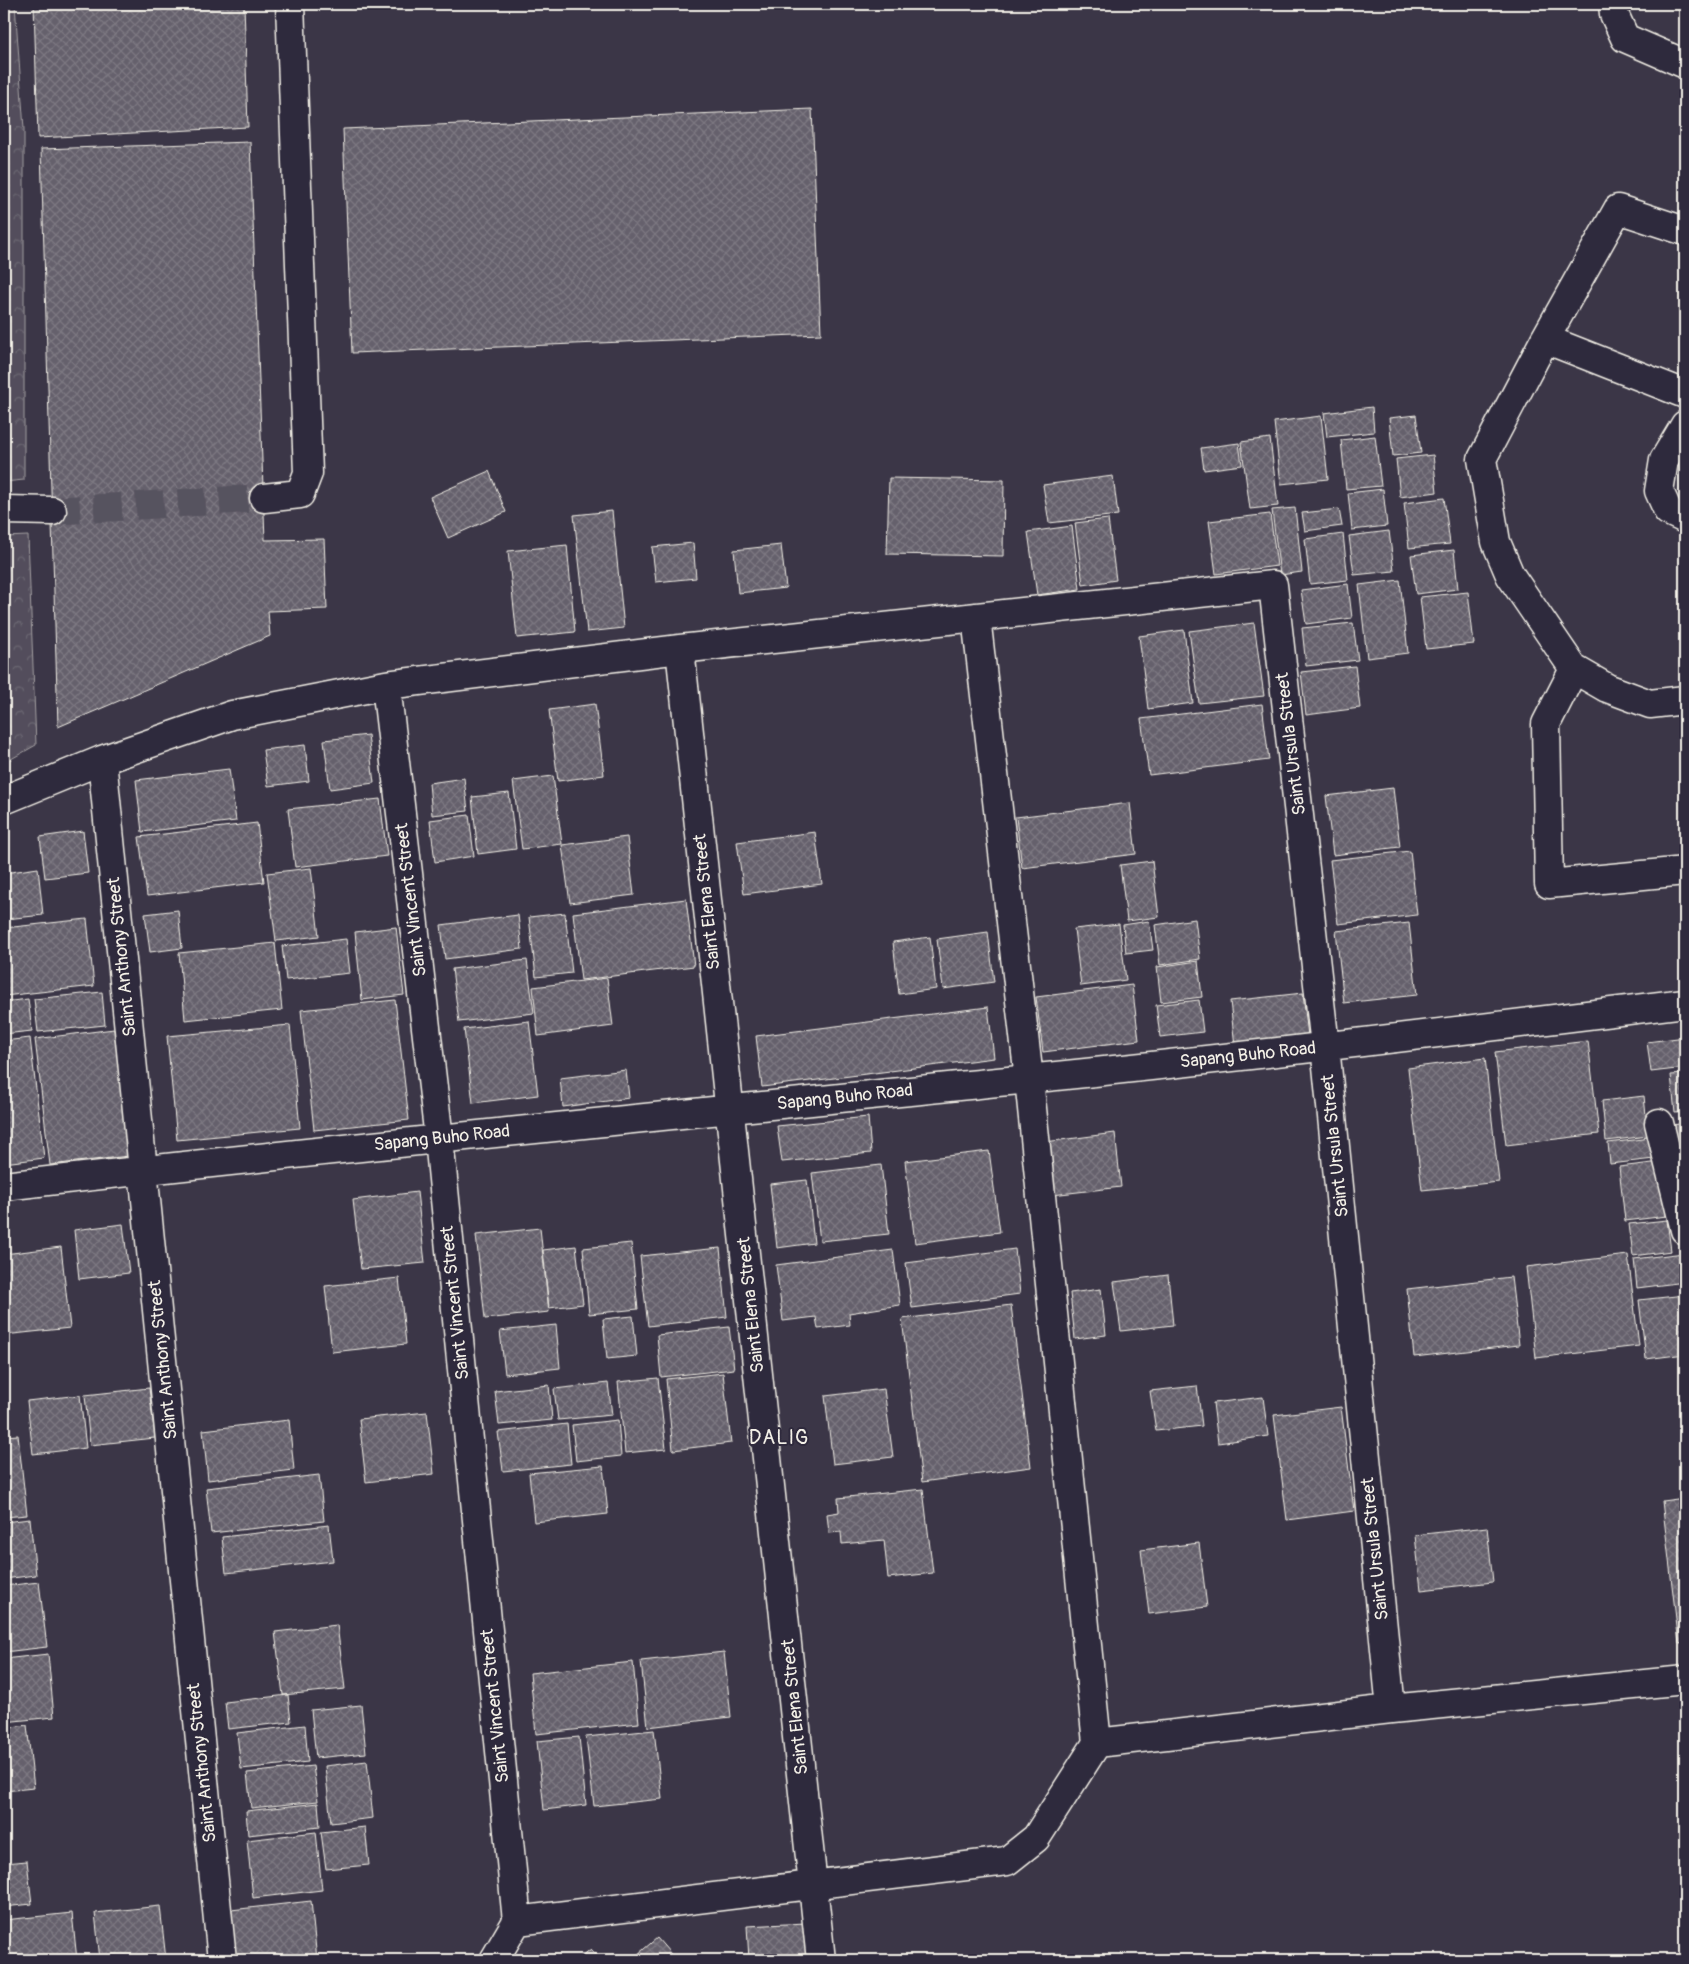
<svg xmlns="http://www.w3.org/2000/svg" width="1689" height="1964" font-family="Pangolin,sans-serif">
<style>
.forest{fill:url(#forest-crowns);stroke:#a4a0a2}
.building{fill:url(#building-cross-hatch);stroke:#f4f1e8}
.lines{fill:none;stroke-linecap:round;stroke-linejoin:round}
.minor-tunnel{stroke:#57525f;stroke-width:28;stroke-dasharray:28 14;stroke-linecap:butt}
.minor-casing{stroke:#f4f1e8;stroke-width:31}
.minor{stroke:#2f2a3d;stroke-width:28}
.labels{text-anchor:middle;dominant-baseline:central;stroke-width:4;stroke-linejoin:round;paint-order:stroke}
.street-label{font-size:18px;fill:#f4f1e8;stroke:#2f2a3d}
.quarter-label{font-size:20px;letter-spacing:1px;fill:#f4f1e8;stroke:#2f2a3d}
</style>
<defs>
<pattern id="forest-crowns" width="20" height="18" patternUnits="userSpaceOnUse" patternTransform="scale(1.25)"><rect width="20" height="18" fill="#534e5c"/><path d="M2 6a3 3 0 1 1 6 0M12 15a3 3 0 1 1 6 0" fill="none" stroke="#6c6873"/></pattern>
<pattern id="building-cross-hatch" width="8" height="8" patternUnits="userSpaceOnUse" patternTransform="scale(1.25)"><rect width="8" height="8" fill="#65616c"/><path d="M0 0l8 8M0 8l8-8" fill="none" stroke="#7c7881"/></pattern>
</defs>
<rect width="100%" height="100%" fill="#3b3647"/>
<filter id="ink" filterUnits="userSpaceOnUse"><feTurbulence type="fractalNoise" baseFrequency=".02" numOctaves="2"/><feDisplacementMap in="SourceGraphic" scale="10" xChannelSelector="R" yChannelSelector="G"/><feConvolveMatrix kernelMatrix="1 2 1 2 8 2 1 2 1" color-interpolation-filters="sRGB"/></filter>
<g filter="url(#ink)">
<path class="forest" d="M 4,4 L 15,4 L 24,129 L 24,480 L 4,482 Z
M 28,536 L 36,745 L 4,763 L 4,537 Z"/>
<path class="building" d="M 34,4 L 244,4 L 248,127 L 38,138 Z
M 812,109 L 821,334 L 352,353 L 343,129 Z
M 250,142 L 265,540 L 324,539 L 327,609 L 268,611 L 270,636 L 58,727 L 41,149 Z
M 1372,407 L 1374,432 L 1327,437 L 1324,413 Z
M 1416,415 L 1421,453 L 1393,456 L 1389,418 Z
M 1321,416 L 1328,479 L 1281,484 L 1274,422 Z
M 1375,436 L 1381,486 L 1346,489 L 1341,440 Z
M 1270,438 L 1278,506 L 1250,509 L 1241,442 Z
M 1239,443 L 1242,465 L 1204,470 L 1201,448 Z
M 1433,455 L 1437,492 L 1400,497 L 1396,459 Z
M 489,471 L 506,512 L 448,538 L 430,497 Z
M 1113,476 L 1118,515 L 1049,523 L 1043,485 Z
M 889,478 L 1004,480 L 1003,556 L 887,554 Z
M 1383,489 L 1387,526 L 1352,530 L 1348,493 Z
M 1444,498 L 1450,544 L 1409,548 L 1404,503 Z
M 1295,508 L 1302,572 L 1280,575 L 1272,510 Z
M 1339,509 L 1342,526 L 1305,531 L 1302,513 Z
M 612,511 L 624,628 L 587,632 L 574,515 Z
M 1270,514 L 1277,566 L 1216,574 L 1209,521 Z
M 1108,519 L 1116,580 L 1083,585 L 1075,523 Z
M 1072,526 L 1080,589 L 1037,595 L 1028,532 Z
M 1389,531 L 1394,571 L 1354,575 L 1349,536 Z
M 1343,534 L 1348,580 L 1310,584 L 1305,539 Z
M 693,543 L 696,578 L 656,582 L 652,547 Z
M 567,545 L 575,632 L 517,638 L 508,551 Z
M 781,545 L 786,588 L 738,593 L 734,550 Z
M 1454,550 L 1458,589 L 1416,594 L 1411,555 Z
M 1400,580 L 1408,653 L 1367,658 L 1359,585 Z
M 1348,584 L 1352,618 L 1306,624 L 1301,590 Z
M 1468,592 L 1474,644 L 1426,649 L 1420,597 Z
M 1254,623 L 1264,696 L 1199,703 L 1189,631 Z
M 1353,623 L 1358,660 L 1306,666 L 1302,628 Z
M 1184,630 L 1193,703 L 1148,709 L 1139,636 Z
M 1355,666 L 1360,708 L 1306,715 L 1301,672 Z
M 595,704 L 604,775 L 558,781 L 549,710 Z
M 1262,704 L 1269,760 L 1149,775 L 1141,719 Z
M 368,735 L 374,783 L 330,789 L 324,740 Z
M 305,745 L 309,781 L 268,786 L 263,750 Z
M 229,769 L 236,821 L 142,832 L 136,780 Z
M 553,776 L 562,844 L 522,849 L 513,781 Z
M 464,778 L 468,811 L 432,815 L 429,783 Z
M 1393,788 L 1400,847 L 1333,855 L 1326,796 Z
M 509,793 L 516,849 L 478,854 L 472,797 Z
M 380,799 L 387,856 L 295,867 L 288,809 Z
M 1130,803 L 1136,854 L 1022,868 L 1016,817 Z
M 469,815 L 474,856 L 435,862 L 430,820 Z
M 257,823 L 264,882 L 147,896 L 139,837 Z
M 83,831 L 88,873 L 45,878 L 40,837 Z
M 815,832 L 822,884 L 744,894 L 737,842 Z
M 627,837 L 634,895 L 570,903 L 562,845 Z
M 1410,851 L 1417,915 L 1338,924 L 1330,860 Z
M 1152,861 L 1159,917 L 1127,921 L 1120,865 Z
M 38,868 L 43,915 L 6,919 L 4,873 Z
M 311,868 L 319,936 L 276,941 L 267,873 Z
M 686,899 L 694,966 L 581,980 L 573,913 Z
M 178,910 L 182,948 L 150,952 L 145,914 Z
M 565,913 L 572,973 L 536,977 L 529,917 Z
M 518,915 L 522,949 L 445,959 L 441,925 Z
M 87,919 L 94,986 L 4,996 L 4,928 Z
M 1195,919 L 1200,959 L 1160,965 L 1155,925 Z
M 1149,921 L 1153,950 L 1126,953 L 1123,925 Z
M 1409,923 L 1417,995 L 1344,1003 L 1336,931 Z
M 1119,924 L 1126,980 L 1081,986 L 1074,929 Z
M 396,927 L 404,995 L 362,1000 L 355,932 Z
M 988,932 L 994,982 L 943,989 L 937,939 Z
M 930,937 L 936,989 L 899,994 L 893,942 Z
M 346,939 L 350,973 L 286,980 L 282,946 Z
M 275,943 L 282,1010 L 185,1020 L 179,953 Z
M 527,960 L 534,1013 L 459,1022 L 452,969 Z
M 1198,961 L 1202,997 L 1161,1002 L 1157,967 Z
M 607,978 L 613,1026 L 538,1036 L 533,987 Z
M 1132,985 L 1139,1040 L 1043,1052 L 1036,997 Z
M 102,992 L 105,1025 L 38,1032 L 34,999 Z
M 1303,993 L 1308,1036 L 1235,1046 L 1230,1001 Z
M 28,999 L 32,1031 L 4,1034 L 4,1002 Z
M 395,1000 L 409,1120 L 314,1130 L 301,1010 Z
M 1199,1000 L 1203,1032 L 1160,1037 L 1156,1005 Z
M 988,1007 L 994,1058 L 762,1087 L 756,1036 Z
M 529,1021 L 538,1095 L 473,1103 L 464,1029 Z
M 290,1025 L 300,1128 L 177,1140 L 167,1036 Z
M 114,1029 L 129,1156 L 50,1165 L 35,1039 Z
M 1685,1037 L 1685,1068 L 1651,1072 L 1647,1042 Z
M 30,1038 L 44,1158 L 4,1163 L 4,1041 Z
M 1588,1041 L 1599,1134 L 1506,1145 L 1495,1052 Z
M 1485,1058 L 1499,1182 L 1422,1190 L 1408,1068 Z
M 626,1070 L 629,1098 L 563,1107 L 560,1078 Z
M 1685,1074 L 1685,1112 L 1675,1113 L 1671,1075 Z
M 1644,1096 L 1648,1136 L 1606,1141 L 1602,1101 Z
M 868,1117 L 871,1153 L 782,1162 L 777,1126 Z
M 1685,1123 L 1685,1169 L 1672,1170 L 1667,1126 Z
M 1115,1133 L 1121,1187 L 1052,1195 L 1045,1142 Z
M 1651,1138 L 1654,1159 L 1610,1164 L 1608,1143 Z
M 989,1151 L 1000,1232 L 915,1243 L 905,1161 Z
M 1661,1162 L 1667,1216 L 1625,1221 L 1619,1167 Z
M 881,1165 L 889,1234 L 820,1241 L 812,1173 Z
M 807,1180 L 814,1243 L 777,1248 L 770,1184 Z
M 417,1192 L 425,1263 L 361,1269 L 353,1200 Z
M 1667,1220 L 1671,1251 L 1633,1256 L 1629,1224 Z
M 123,1224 L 129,1273 L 79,1279 L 74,1230 Z
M 540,1228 L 549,1312 L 485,1319 L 476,1235 Z
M 631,1243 L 638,1309 L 589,1314 L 583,1248 Z
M 576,1246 L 583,1304 L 549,1308 L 543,1250 Z
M 61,1247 L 70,1328 L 4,1335 L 4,1254 Z
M 720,1248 L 727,1317 L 648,1326 L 640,1256 Z
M 1015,1249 L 1020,1294 L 912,1308 L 906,1263 Z
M 893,1250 L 900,1305 L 849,1313 L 850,1325 L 818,1329 L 816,1317 L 783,1321 L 776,1265 Z
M 1684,1253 L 1685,1282 L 1637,1288 L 1634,1259 Z
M 1628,1255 L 1639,1346 L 1536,1358 L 1526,1267 Z
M 1168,1275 L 1173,1325 L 1121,1331 L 1114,1282 Z
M 1511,1277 L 1519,1345 L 1414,1357 L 1407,1289 Z
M 399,1278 L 406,1344 L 332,1352 L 325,1286 Z
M 1101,1289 L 1106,1335 L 1075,1339 L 1070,1293 Z
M 1685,1295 L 1685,1354 L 1646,1359 L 1639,1300 Z
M 1011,1305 L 1031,1467 L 922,1482 L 902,1319 Z
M 633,1316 L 637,1356 L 607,1359 L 603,1319 Z
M 556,1325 L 560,1368 L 505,1374 L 500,1331 Z
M 729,1327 L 734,1369 L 661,1377 L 657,1335 Z
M 723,1373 L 731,1443 L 673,1450 L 666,1379 Z
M 658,1378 L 666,1449 L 625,1453 L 618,1382 Z
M 608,1383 L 612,1415 L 558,1420 L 554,1389 Z
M 549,1385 L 552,1420 L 499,1425 L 495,1391 Z
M 1197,1386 L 1202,1426 L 1156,1431 L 1150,1391 Z
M 149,1388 L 155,1438 L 90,1445 L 85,1395 Z
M 884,1389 L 893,1457 L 833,1464 L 825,1396 Z
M 80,1395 L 86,1448 L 33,1454 L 27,1401 Z
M 1263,1397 L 1268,1436 L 1218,1443 L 1213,1403 Z
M 1341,1407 L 1354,1511 L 1287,1520 L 1274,1415 Z
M 427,1412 L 434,1474 L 366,1482 L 359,1419 Z
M 289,1420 L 294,1470 L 208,1480 L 203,1430 Z
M 618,1420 L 621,1456 L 576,1461 L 572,1425 Z
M 567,1424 L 571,1464 L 503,1471 L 498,1432 Z
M 18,1435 L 27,1515 L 4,1517 L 4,1436 Z
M 603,1466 L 608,1514 L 534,1522 L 529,1473 Z
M 319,1475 L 324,1521 L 211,1533 L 206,1488 Z
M 923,1489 L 933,1573 L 888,1578 L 884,1540 L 842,1544 L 841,1532 L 829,1533 L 827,1514 L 839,1512 L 838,1498 Z
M 1685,1498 L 1685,1643 L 1679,1644 L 1662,1501 Z
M 30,1519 L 36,1575 L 4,1579 L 4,1522 Z
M 329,1525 L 333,1561 L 226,1573 L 222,1537 Z
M 1487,1527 L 1493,1582 L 1421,1590 L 1415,1535 Z
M 1199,1543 L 1207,1607 L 1149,1614 L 1141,1550 Z
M 39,1582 L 47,1647 L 4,1652 L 4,1586 Z
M 337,1625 L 345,1689 L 283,1695 L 275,1632 Z
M 724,1652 L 731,1717 L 648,1727 L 641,1661 Z
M 48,1654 L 54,1717 L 4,1722 L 4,1659 Z
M 633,1662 L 639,1723 L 536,1734 L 530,1673 Z
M 288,1695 L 291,1722 L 228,1729 L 225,1702 Z
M 361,1705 L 366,1753 L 316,1758 L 311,1710 Z
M 27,1725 L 34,1788 L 4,1791 L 4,1728 Z
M 305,1725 L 308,1762 L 241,1769 L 237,1733 Z
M 654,1730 L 662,1799 L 594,1806 L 586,1737 Z
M 579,1737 L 586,1805 L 544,1810 L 537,1741 Z
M 367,1761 L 373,1818 L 331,1823 L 325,1766 Z
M 313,1766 L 318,1801 L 251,1808 L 247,1773 Z
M 318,1803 L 320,1827 L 248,1835 L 246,1811 Z
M 365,1827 L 369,1865 L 326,1869 L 321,1832 Z
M 316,1832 L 322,1890 L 253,1898 L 247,1840 Z
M 27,1861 L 32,1904 L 4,1907 L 4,1863 Z
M 311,1901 L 317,1960 L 236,1960 L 231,1910 Z
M 160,1906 L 166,1960 L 100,1960 L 95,1913 Z
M 72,1913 L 77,1960 L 4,1960 L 4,1920 Z
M 806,1923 L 808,1960 L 749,1960 L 747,1926 Z
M 657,1938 L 676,1960 L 631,1960 Z
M 591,1949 L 601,1960 L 577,1960 Z"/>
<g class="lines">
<path class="minor-tunnel" d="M 52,511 L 264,498"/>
<defs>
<path id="minor" d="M 1613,4 L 1614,14 L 1625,38 L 1685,64
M 1685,231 L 1618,209 L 1545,339 L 1482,459 L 1496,542 L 1510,575 L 1574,669 L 1607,688 L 1650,704 L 1685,700
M 1545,339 L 1685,394
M 1685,425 L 1664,460 L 1659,491 L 1668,511 L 1685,519
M 264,498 L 300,494 L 308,473 L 290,4
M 4,510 L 52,511
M 976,617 L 1029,1079 L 1097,1743
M 680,649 L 821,1960
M 1574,669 L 1546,724 L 1549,884 L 1685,871
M 386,685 L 439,1139 L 517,1921
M 102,760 L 222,1960
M 4,800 L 102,760 L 232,715 L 386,685 L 680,649 L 1273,585 L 1325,1046 L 1391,1709
M 1659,1123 L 1685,1230
M 4,1186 C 344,1147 686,1114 1027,1079 C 1246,1057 1466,1030 1685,1003
M 517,1921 L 1007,1861 L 1036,1838 L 1097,1743 L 1391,1709 L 1685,1680
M 494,1960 L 517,1921"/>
</defs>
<use href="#minor" class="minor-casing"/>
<use href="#minor" class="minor"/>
</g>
</g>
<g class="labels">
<g class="street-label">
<text transform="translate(1291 744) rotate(-97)">Saint Ursula Street</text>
<text transform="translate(411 900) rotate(-97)">Saint Vincent Street</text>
<text transform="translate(707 902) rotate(-96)">Saint Elena Street</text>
<text transform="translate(122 957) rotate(-96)">Saint Anthony Street</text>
<text transform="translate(1248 1055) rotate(-6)">Sapang Buho Road</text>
<text transform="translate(845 1097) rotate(-6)">Sapang Buho Road</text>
<text transform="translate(442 1138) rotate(-6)">Sapang Buho Road</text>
<text transform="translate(1335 1146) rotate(-96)">Saint Ursula Street</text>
<text transform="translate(455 1303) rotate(-96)">Saint Vincent Street</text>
<text transform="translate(751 1305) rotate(-96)">Saint Elena Street</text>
<text transform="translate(163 1360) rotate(-96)">Saint Anthony Street</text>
<text transform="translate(1375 1549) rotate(-96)">Saint Ursula Street</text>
<text transform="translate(495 1706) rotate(-96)">Saint Vincent Street</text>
<text transform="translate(795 1707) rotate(-96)">Saint Elena Street</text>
<text transform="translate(202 1763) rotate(-96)">Saint Anthony Street</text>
</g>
<g class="quarter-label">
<text x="779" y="1437">DALIG</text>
</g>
</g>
<rect width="1689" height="1964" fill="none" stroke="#2f2a3d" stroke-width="20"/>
<rect x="10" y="10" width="1669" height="1944" fill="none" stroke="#f4f1e8" stroke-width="2" filter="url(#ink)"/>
</svg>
